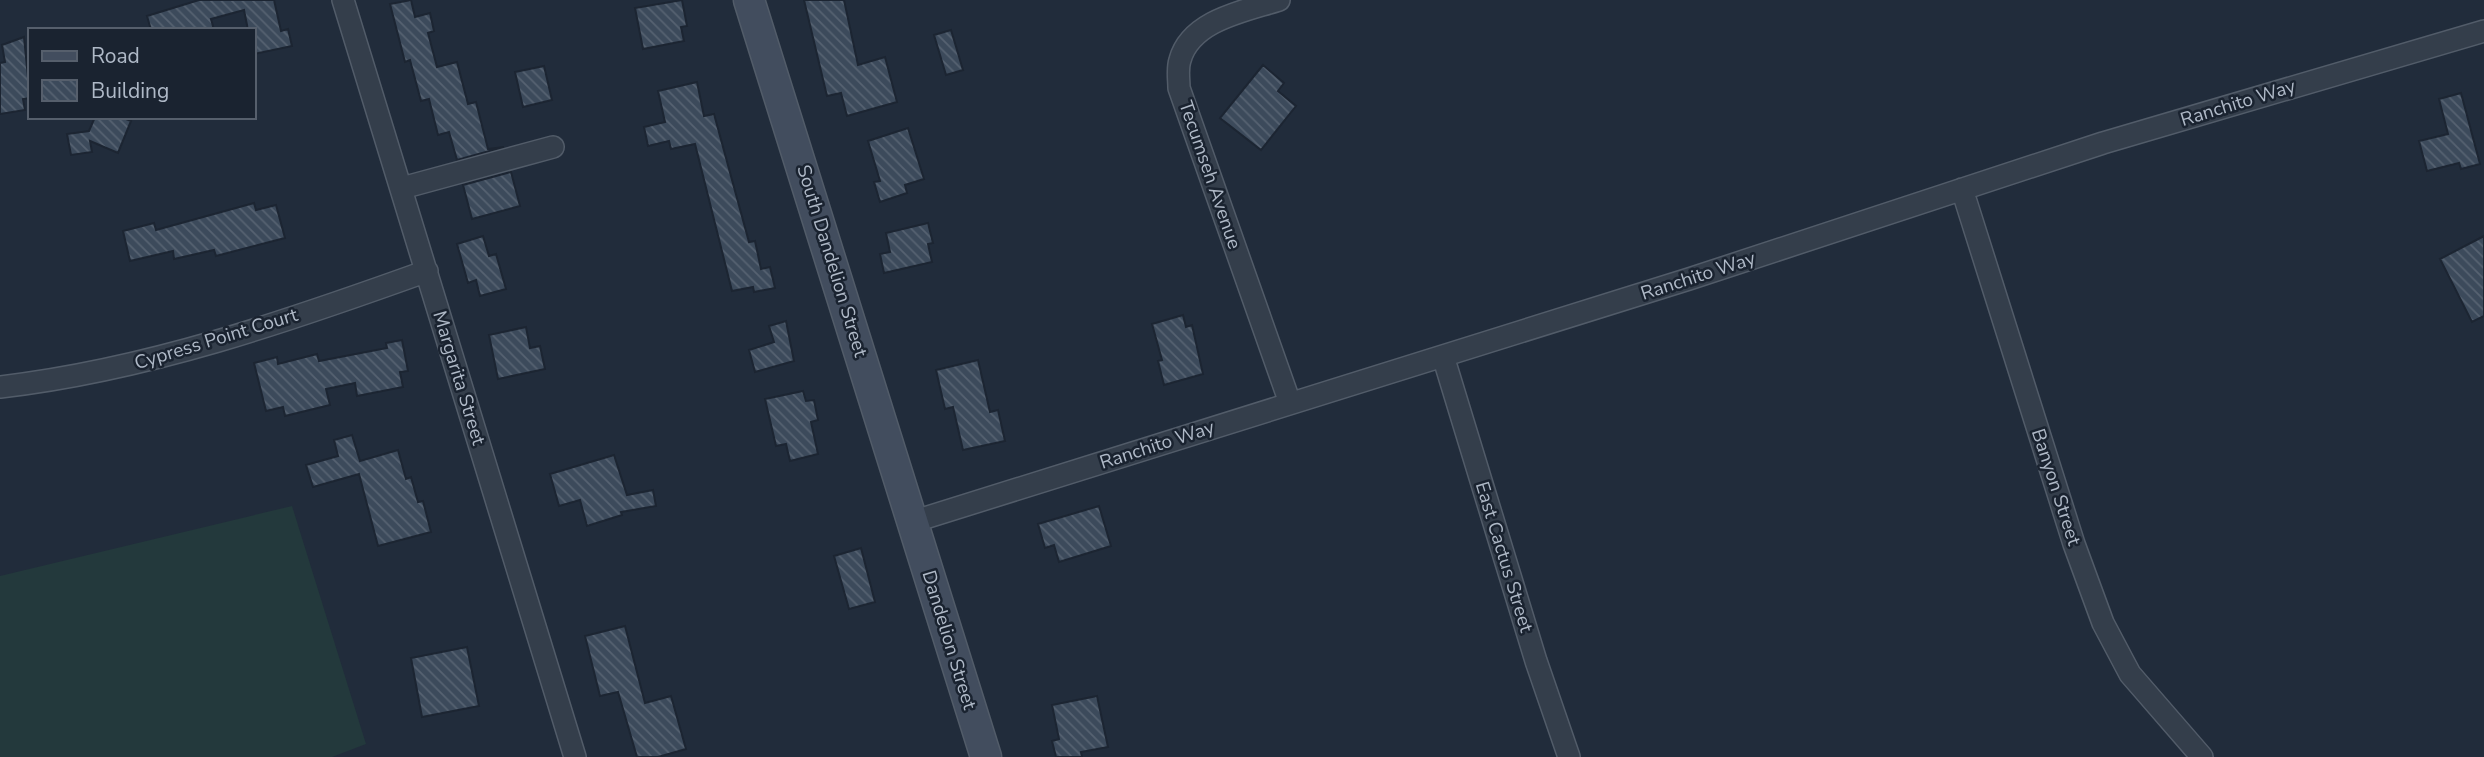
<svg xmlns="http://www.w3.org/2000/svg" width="2484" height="757" font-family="'Nunito Sans',sans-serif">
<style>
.grass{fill:#23393c}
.building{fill:url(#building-back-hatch);stroke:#1c2532;stroke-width:2}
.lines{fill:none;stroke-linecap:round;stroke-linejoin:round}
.street-casing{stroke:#525c69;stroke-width:24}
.secondary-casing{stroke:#525c69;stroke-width:33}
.street{stroke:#343e4b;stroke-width:21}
.secondary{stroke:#424d5e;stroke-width:30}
.labels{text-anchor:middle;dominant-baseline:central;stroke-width:5;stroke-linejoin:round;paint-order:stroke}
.street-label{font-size:19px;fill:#afb9c7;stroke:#1a2330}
</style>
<defs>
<pattern id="building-back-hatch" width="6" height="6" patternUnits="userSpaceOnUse" patternTransform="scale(1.75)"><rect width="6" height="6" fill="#3c4a5b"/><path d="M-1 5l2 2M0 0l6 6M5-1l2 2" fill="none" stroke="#566271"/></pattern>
</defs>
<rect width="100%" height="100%" fill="#212c3b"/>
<path class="grass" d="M 292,506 L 366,744 L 332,757 L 0,757 L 0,576 Z"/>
<path class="building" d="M 199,0 L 274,0 L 281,31 L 288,29 L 292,46 L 254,54 L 254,30 L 248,30 L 244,10 L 211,19 L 214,30 L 151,30 L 147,16 Z
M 411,0 L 415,17 L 430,13 L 434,31 L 428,33 L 437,67 L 457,62 L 468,104 L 476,102 L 488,149 L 504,147 L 457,160 L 449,132 L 438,135 L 429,99 L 421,101 L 410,60 L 405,62 L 390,4 Z
M 682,0 L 687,26 L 681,27 L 684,41 L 643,49 L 635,8 Z
M 804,0 L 844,0 L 858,65 L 885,57 L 897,102 L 847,116 L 841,93 L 827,96 Z
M 951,30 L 963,70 L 946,75 L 934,35 Z
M 24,37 L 30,98 L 23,99 L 25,110 L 0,114 L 0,63 L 5,62 L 2,45 Z
M 1263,65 L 1284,83 L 1278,91 L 1296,106 L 1261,150 L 1220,118 Z
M 544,66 L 552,100 L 523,107 L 515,72 Z
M 697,82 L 704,116 L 714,114 L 749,242 L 755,241 L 761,269 L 770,267 L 775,288 L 754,292 L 753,287 L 732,291 L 695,144 L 671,149 L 669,141 L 648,146 L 644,127 L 665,122 L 658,91 Z
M 2461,93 L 2480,164 L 2461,169 L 2459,163 L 2427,171 L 2419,141 L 2448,134 L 2439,99 Z
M 95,117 L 121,117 L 131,121 L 118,153 L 90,141 L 92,152 L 71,155 L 67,134 L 89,131 Z
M 908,128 L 924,179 L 905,185 L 907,193 L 880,202 L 874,182 L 880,181 L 868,141 Z
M 511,172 L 520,206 L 472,219 L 463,185 Z
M 254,203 L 256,210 L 276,205 L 285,238 L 216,256 L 214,250 L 174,259 L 173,251 L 130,261 L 123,231 L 154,223 L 156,230 Z
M 928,223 L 933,243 L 928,244 L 932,262 L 884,273 L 880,254 L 890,252 L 886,233 Z
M 483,236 L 489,256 L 496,254 L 506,289 L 480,296 L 476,280 L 468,283 L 457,244 Z
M 2484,236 L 2484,316 L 2472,322 L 2440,259 Z
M 1183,315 L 1186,327 L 1192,325 L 1203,374 L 1164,385 L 1158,361 L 1162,360 L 1152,324 Z
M 786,321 L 794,361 L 755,372 L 749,350 L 774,342 L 769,326 Z
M 526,327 L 530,348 L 540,346 L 545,369 L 498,379 L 489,335 Z
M 402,340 L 408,371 L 400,372 L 403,387 L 357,396 L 355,383 L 326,389 L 330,405 L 285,416 L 283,407 L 266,411 L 254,363 L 277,357 L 278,364 L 317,354 L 319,361 L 387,348 L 386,343 Z
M 978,360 L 990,412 L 998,410 L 1005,441 L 963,450 L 953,407 L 945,409 L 936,370 Z
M 803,391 L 806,401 L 814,400 L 818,420 L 811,422 L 818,454 L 790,461 L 786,444 L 776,446 L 765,399 Z
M 352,435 L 360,461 L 398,450 L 406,479 L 411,477 L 418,502 L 423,501 L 431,532 L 378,546 L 359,474 L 313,487 L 306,465 L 338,456 L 334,440 Z
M 614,455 L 627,495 L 653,490 L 656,506 L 621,512 L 622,515 L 587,526 L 580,500 L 559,506 L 550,474 Z
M 1099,506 L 1111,546 L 1059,562 L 1054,545 L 1045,548 L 1038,524 Z
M 861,548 L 875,602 L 849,609 L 834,556 Z
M 625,626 L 645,703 L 671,696 L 686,749 L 658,757 L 637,757 L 618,692 L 600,696 L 585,636 Z
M 467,647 L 479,706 L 422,717 L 411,658 Z
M 1097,696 L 1108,747 L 1081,752 L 1082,757 L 1056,757 L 1052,741 L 1059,739 L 1052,705 Z"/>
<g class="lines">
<defs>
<path id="street" d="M 343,0 L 575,757
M 1279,0 C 1245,11 1191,20 1180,60 C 1177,69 1179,79 1179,88 L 1290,403
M 402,188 L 553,147
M 1962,189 L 2074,544 L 2103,623 L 2130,674 L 2202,757
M 1443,356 L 1536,661 L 1569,757
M 0,387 C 147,370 288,321 427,271
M 912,522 L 1689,279 L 2103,143 L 2484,31"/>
<path id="secondary" d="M 749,0 L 986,757"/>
</defs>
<use href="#street" class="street-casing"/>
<use href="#secondary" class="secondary-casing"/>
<use href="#street" class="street"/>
<use href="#secondary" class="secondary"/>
</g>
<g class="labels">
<g class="street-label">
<text transform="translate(2238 103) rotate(-17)">Ranchito Way</text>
<text transform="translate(1210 175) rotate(71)">Tecumseh Avenue</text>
<text transform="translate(832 261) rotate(73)">South Dandelion Street</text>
<text transform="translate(1698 276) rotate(-18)">Ranchito Way</text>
<text transform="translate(216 339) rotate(-17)">Cypress Point Court</text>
<text transform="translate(459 378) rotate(73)">Margarita Street</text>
<text transform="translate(1157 445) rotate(-18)">Ranchito Way</text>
<text transform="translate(2056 487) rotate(72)">Banyon Street</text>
<text transform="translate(1504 557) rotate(73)">East Cactus Street</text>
<text transform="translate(949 640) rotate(73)">Dandelion Street</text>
</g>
</g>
<rect x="28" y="28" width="228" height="91" fill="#1a2330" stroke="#565f6c" stroke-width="2"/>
<rect x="42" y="51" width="35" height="10" fill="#424d5e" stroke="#565f6c" stroke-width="2"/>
<text x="91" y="63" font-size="21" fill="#afb9c7">Road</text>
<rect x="42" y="80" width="35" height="21" fill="url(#building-back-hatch)" stroke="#565f6c" stroke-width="2"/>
<text x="91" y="98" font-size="21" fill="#afb9c7">Building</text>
</svg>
